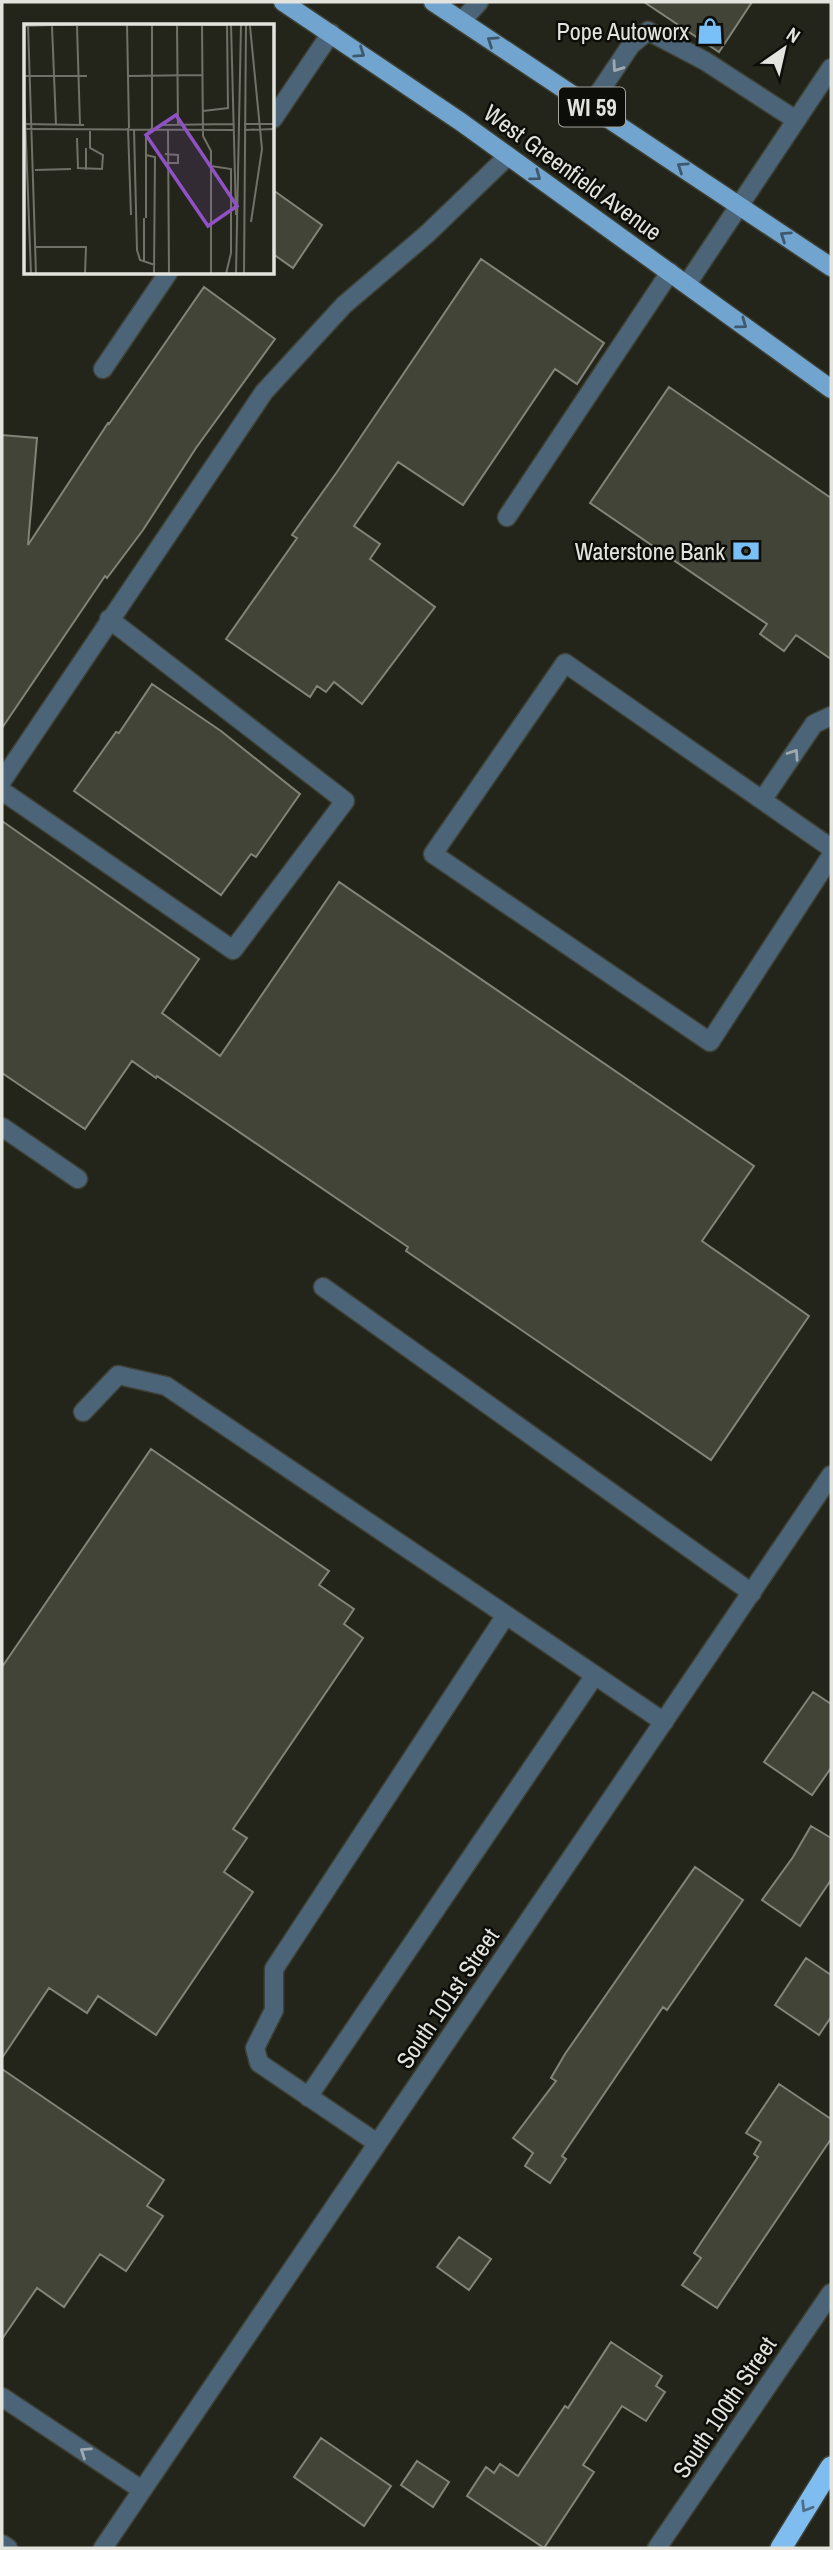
<svg xmlns="http://www.w3.org/2000/svg" width="833" height="2550" font-family="'Archivo Narrow',sans-serif">
<style>
.building{fill:#424438;stroke:#828477;stroke-width:2}
.lines{fill:none;stroke-linecap:round;stroke-linejoin:round}
.lane-casing{stroke:#3e4035;stroke-width:21}
.street-casing{stroke:#3e4035;stroke-width:21}
.primary-casing{stroke:#3e4035;stroke-width:21}
.highway-casing{stroke:#3e4035;stroke-width:24}
.lane{stroke:#4c6478;stroke-width:18}
.street{stroke:#4c6478;stroke-width:18}
.primary{stroke:#71a4ce;stroke-width:18}
.highway{stroke:#7fbdf0;stroke-width:21}
.oneway{stroke:#3f586c}
.oneway2{stroke:#9faab0}
.oneway3{stroke:#4c6e88}
.labels{text-anchor:middle;dominant-baseline:central;stroke-width:5;stroke-linejoin:round;paint-order:stroke}
.shield{fill:#0d0d09;stroke:#a3a49d;stroke-width:2}
.shield-label{font-size:23px;font-weight:bold;fill:#e3e4dd}
.poi-label{font-size:24px;fill:#e3e4dd;stroke:#0d0d09;text-anchor:end}
.street-label{font-size:24px;fill:#e3e4dd;stroke:#0d0d09}
.inset-road{fill:none;stroke:#707168;stroke-width:2}
.view{fill:#9051c5;fill-opacity:0.15;stroke:#9051c5;stroke-width:3.5}
.inset-edge{fill:none;stroke:#e3e4dd;stroke-width:3.5}
</style>
<rect width="100%" height="100%" fill="#23251a"/>
<path class="building" d="M 644,2 L 752,2 L 719,52 Z
M 273,190 L 322,225 L 293,268 L 273,254 Z
M 481,259 L 604,343 L 577,384 L 555,369 L 463,505 L 398,462 L 354,526 L 380,544 L 370,559 L 435,607 L 362,704 L 334,682 L 326,692 L 317,686 L 310,697 L 226,639 L 297,538 L 292,535 L 337,472 Z
M 204,287 L 275,339 L 196,448 L 143,530 L 107,578 L 105,576 L 2,728 L 2,435 L 37,438 L 28,545 L 108,423 L 109,424 Z
M 669,387 L 831,498 L 831,659 L 796,635 L 784,651 L 760,634 L 767,624 L 590,503 Z
M 152,684 L 221,731 L 300,794 L 256,857 L 251,854 L 221,895 L 74,791 L 116,732 L 119,733 Z
M 2,821 L 199,959 L 162,1013 L 220,1056 L 339,882 L 754,1166 L 702,1241 L 809,1316 L 711,1460 L 406,1251 L 408,1247 L 157,1076 L 156,1078 L 132,1061 L 85,1129 L 2,1073 Z
M 151,1449 L 329,1571 L 319,1585 L 354,1609 L 344,1624 L 363,1638 L 233,1829 L 247,1838 L 224,1872 L 253,1892 L 156,2035 L 98,1996 L 87,2013 L 49,1988 L 2,2058 L 2,1667 Z
M 813,1692 L 831,1704 L 831,1768 L 812,1795 L 764,1762 Z
M 811,1826 L 831,1838 L 831,1880 L 800,1926 L 762,1900 L 793,1857 Z
M 695,1867 L 743,1900 L 667,2010 L 663,2007 L 562,2156 L 566,2159 L 550,2183 L 525,2166 L 533,2153 L 513,2138 L 556,2081 L 551,2078 L 565,2054 Z
M 806,1958 L 831,1975 L 831,2017 L 819,2035 L 775,2005 Z
M 2,2069 L 164,2180 L 147,2206 L 163,2216 L 126,2271 L 100,2254 L 64,2307 L 37,2288 L 2,2339 Z
M 779,2084 L 831,2119 L 831,2139 L 717,2308 L 682,2285 L 701,2258 L 694,2253 L 758,2157 L 754,2154 L 761,2142 L 746,2133 Z
M 459,2237 L 491,2259 L 469,2290 L 437,2267 Z
M 611,2342 L 662,2376 L 656,2386 L 665,2392 L 646,2421 L 622,2406 L 583,2465 L 594,2472 L 544,2548 L 467,2496 L 486,2467 L 494,2473 L 500,2464 L 518,2476 L 565,2406 L 568,2408 Z
M 321,2438 L 391,2486 L 364,2526 L 294,2477 Z
M 417,2461 L 449,2482 L 433,2507 L 401,2485 Z"/>
<g class="lines">
<defs>
<path id="lane" d="M 462,21 L 479,2
M 590,106 L 631,45 L 648,31 L 705,61 L 796,120
M 273,119 L 331,33
M 103,369 L 168,273
M 507,517 L 670,272
M 763,799 L 814,724 L 831,716
M 831,848 L 565,663 L 433,854 L 710,1042 L 831,856
M 2,1127 L 78,1179
M 323,1287 L 752,1593
M 83,1412 L 118,1375 L 166,1386 L 506,1615
M 308,2097 L 595,1675
M 377,2143 L 259,2063 L 255,2048 L 274,2010 L 274,1969 L 506,1615 L 664,1722
M 2,2397 L 142,2490
M 2,2544 L 8,2548"/>
<path id="street" d="M 687,284 L 831,68
M 2,781 L 264,392 L 344,305 L 427,234 L 508,156
M 2,791 L 233,950 L 345,801 L 109,619
M 103,2548 L 831,1475
M 657,2548 L 831,2293"/>
<path id="primary" d="M 283,2 L 461,122 L 831,389
M 433,2 L 831,267"/>
<path id="highway" d="M 781,2548 L 831,2467"/>
</defs>
<use href="#lane" class="lane-casing"/>
<use href="#street" class="street-casing"/>
<use href="#primary" class="primary-casing"/>
<use href="#highway" class="highway-casing"/>
<use href="#lane" class="lane"/>
<use href="#street" class="street"/>
<use href="#primary" class="primary"/>
<use href="#highway" class="highway"/>
</g>
<defs><path id="oneway-chevron" d="M-2-3.5L2.5 0L-2 3.5" fill="none" stroke-width="1.6" stroke-linecap="round" stroke-linejoin="round" transform="scale(1.75)"/></defs>
<g class="oneway">
<use href="#oneway-chevron" transform="translate(492 41) rotate(-146)"/>
<use href="#oneway-chevron" transform="translate(360 53) rotate(34)"/>
<use href="#oneway-chevron" transform="translate(682 167) rotate(-146)"/>
<use href="#oneway-chevron" transform="translate(536 176) rotate(36)"/>
<use href="#oneway-chevron" transform="translate(785 236) rotate(-146)"/>
<use href="#oneway-chevron" transform="translate(742 324) rotate(36)"/>
</g>
<g class="oneway2">
<use href="#oneway-chevron" transform="translate(617 67) rotate(125)"/>
<use href="#oneway-chevron" transform="translate(794 754) rotate(-56)"/>
<use href="#oneway-chevron" transform="translate(85 2452) rotate(-146)"/>
</g>
<use class="oneway3" href="#oneway-chevron" transform="translate(806 2507) rotate(122)"/>
<defs>
<symbol id="shop-bare" viewBox="-9 -9 18 18"><path d="M-5-2.5h2.3a2.7 3.5 0 0 1 5.4 0H5L5.5 6h-11ZM-1.5-2.5h3a1.5 2.3 0 0 0-3 0Z" fill="#79bff8" stroke="#0d0d09" stroke-width="2.5" paint-order="stroke"/></symbol>
<symbol id="bank-bare" viewBox="-9 -9 18 18"><path d="M-6-4H6V4H-6ZM0-2.3a2.3 2.3 0 1 0 0 4.6a2.3 2.3 0 1 0 0-4.6Z" fill="#79bff8" stroke="#0d0d09" stroke-width="2.5" paint-order="stroke"/></symbol>
</defs>
<g fill-rule="evenodd">
<use href="#shop-bare" x="691" y="12" width="38" height="38"/>
<use href="#bank-bare" x="727" y="532" width="38" height="38"/>
</g>
<g class="labels">
<rect class="shield" x="559" y="87.5" width="66" height="39" rx="5"/>
<g class="shield-label">
<text x="592" y="107">WI 59</text>
</g>
<g class="poi-label">
<text x="689" y="31">Pope Autoworx</text>
<text x="725" y="551">Waterstone Bank</text>
</g>
<g class="street-label">
<text transform="translate(573 172) rotate(36)">West Greenfield Avenue</text>
<text transform="translate(447 1998) rotate(-56)">South 101st Street</text>
<text transform="translate(724 2407) rotate(-56)">South 100th Street</text>
</g>
</g>
<g transform="translate(24 24)">
<rect width="250" height="250" fill="#23251a"/>
<path class="inset-road" d="M 4,0 L 12,250M 95,0 L 203,1M 103,0 L 105,104M 153,0 L 154,100M 178,0 L 179,112 L 187,127 L 187,250M 207,0 L 212,191M 0,2 L 59,0M 28,2 L 32,101M 53,2 L 56,101M 226,2 L 238,125 L 227,198M 0,52 L 63,52M 104,52 L 179,51M 0,65 L 7,250M 179,87 L 204,84 L 203,0M 0,100 L 60,101M 220,100 L 249,100M 136,101 L 210,100M 104,104 L 107,191M 0,105 L 210,106M 110,105 L 113,226 L 116,236 L 131,241M 144,106 L 145,250M 220,106 L 251,105M 53,114 L 54,144 L 78,145 L 79,131 L 66,124 L 66,107M 141,130 L 154,131 L 154,139 L 141,139M 122,131 L 131,133 L 130,250M 187,142 L 207,145 L 207,229 L 202,250M 11,146 L 47,145M 62,146 L 62,124M 122,194 L 122,111 L 128,104 L 128,0M 11,223 L 62,223 L 61,250M 120,239 L 120,194M 212,250 L 217,0M 220,250 L 222,0"/>
<path class="view" d="M 152,91 L 213,182 L 184,202 L 122,111 Z"/>
<rect width="250" height="250" class="inset-edge"/>
</g>
<rect width="833" height="2550" fill="none" stroke="#e3e4dd" stroke-width="7"/>
<g transform="translate(784 49) rotate(34)" stroke="#0d0d09" stroke-width="5" paint-order="stroke">
<path d="M0-5L12 26L0 18L-12 26Z" fill="#e3e4dd"/>
<text y="-10" font-size="19" font-weight="bold" text-anchor="middle" fill="#e3e4dd">N</text>
</g>
</svg>
